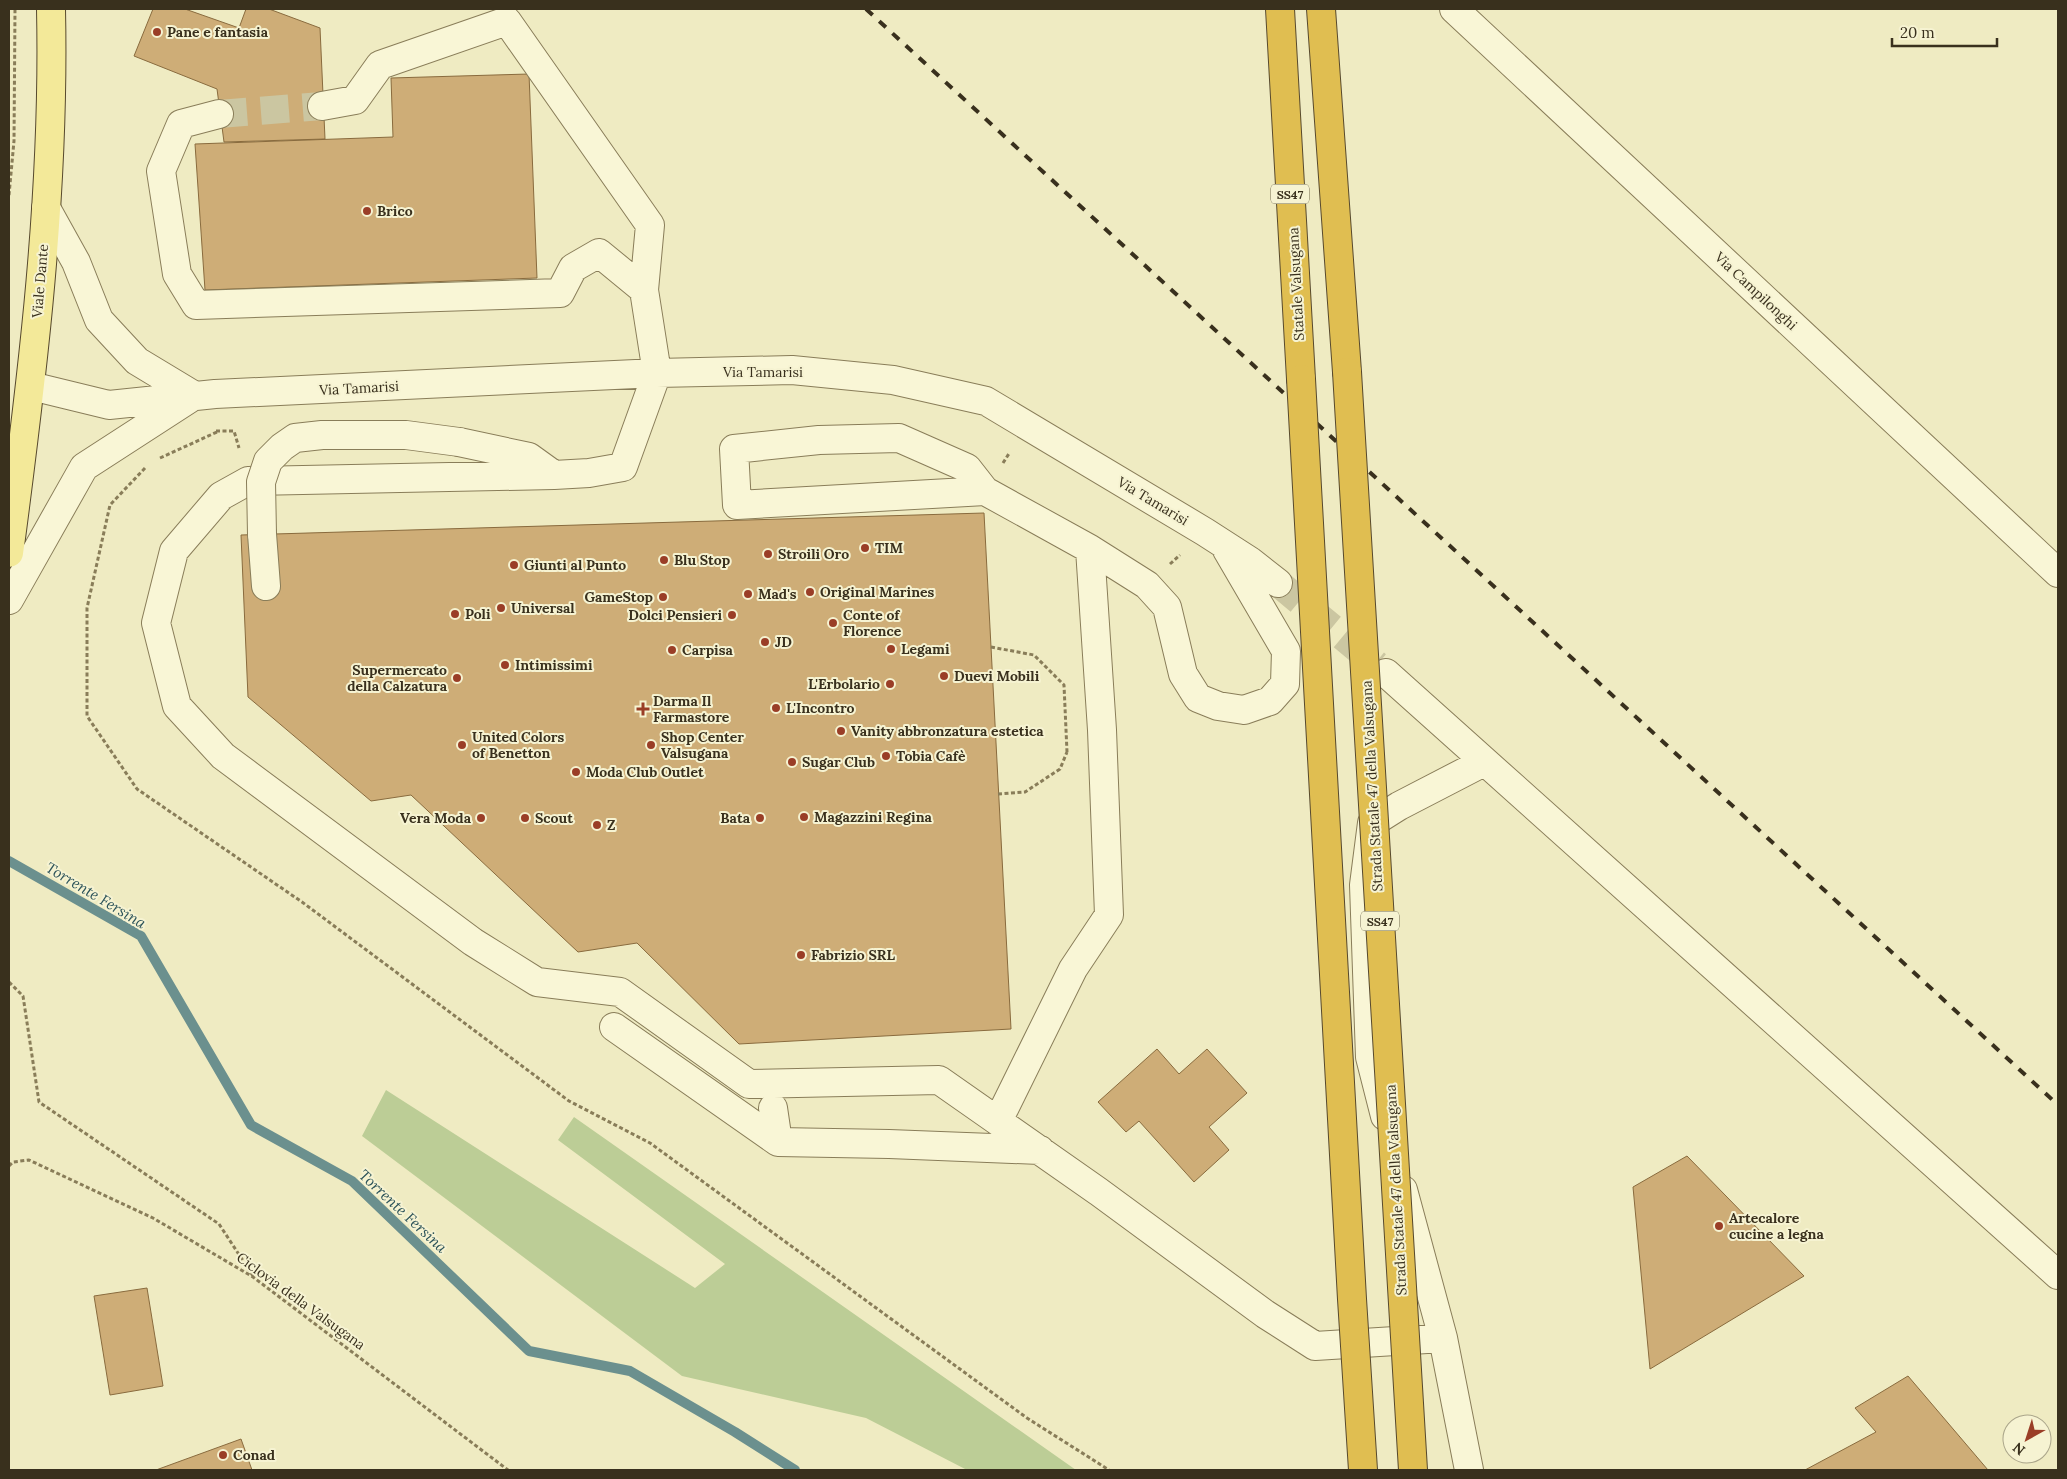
<svg xmlns="http://www.w3.org/2000/svg" width="2067" height="1479" font-family="Lora,serif">
<style>
.green{fill:#bccd96}
.lines{fill:none;stroke-linecap:round;stroke-linejoin:round}
.stream{stroke:#6b908e;stroke-width:10}
.building{fill:#cead77;stroke:#896b3e}
.minor-tunnel{stroke:#cbc6a1;stroke-width:28;stroke-dasharray:28 14;stroke-linecap:butt}
.minor-casing{stroke:#897d59;stroke-width:30}
.major-casing{stroke:#57492d;stroke-width:30}
.highway-casing{stroke:#57492d;stroke-width:30}
.path{stroke:#897d59;stroke-width:3;stroke-dasharray:4 2.5;stroke-linecap:butt}
.minor{stroke:#f9f6d6;stroke-width:28}
.major{stroke:#f3e999;stroke-width:28}
.highway{stroke:#e0be51;stroke-width:28}
.rail{stroke:#39301d;stroke-width:4;stroke-dasharray:9 9;stroke-linecap:butt}
.minor-bridge-casing{stroke:#897d59;stroke-width:30;stroke-linecap:butt}
.highway-bridge-casing{stroke:#57492d;stroke-width:30;stroke-linecap:butt}
.minor-bridge{stroke:#f9f6d6;stroke-width:28}
.highway-bridge{stroke:#e0be51;stroke-width:28}
.poi-dot{fill:#9a3e27;stroke:#f6f3d2;stroke-width:2}
.labels{text-anchor:middle;dominant-baseline:central;stroke-width:4;stroke-linejoin:round;paint-order:stroke}
.shield{fill:#f6f3d2;stroke:#726a53;stroke-width:1}
.shield-label{font-size:12px;font-weight:bold;fill:#39301d}
.poi-label{font-size:14px;font-weight:bold;fill:#39301d;stroke:#f6f3d2;text-anchor:start}
.street-label{font-size:14px;fill:#39301d;stroke:#f6f3d2}
.water-label{font-size:15px;font-style:italic;fill:#2c5359;stroke:#f6f3d2}
</style>
<rect width="100%" height="100%" fill="#efebc2"/>
<path class="green" d="M 386,1090 L 695,1288 L 725,1264 L 558,1140 L 574,1117 L 1076,1470 L 967,1470 L 866,1418 L 682,1376 L 362,1136 Z"/>
<g class="lines">
<path class="stream" d="M 9,861 L 141,936 L 251,1125 L 352,1181 L 529,1351 L 630,1371 L 735,1432 L 795,1470"/>
</g>
<path class="building" d="M 153,9 L 185,9 L 239,28 L 246,9 L 269,9 L 320,28 L 325,139 L 224,142 L 217,89 L 134,56 Z
M 529,74 L 537,278 L 205,290 L 195,144 L 393,137 L 391,78 Z
M 984,513 L 1011,1029 L 739,1044 L 637,943 L 578,952 L 411,795 L 371,801 L 248,697 L 241,535 Z
M 1157,1049 L 1179,1074 L 1207,1049 L 1247,1093 L 1209,1127 L 1229,1150 L 1194,1182 L 1139,1121 L 1126,1132 L 1098,1102 Z
M 1687,1156 L 1804,1276 L 1650,1369 L 1633,1187 Z
M 147,1288 L 163,1386 L 110,1395 L 94,1296 Z
M 1908,1376 L 1988,1470 L 1805,1470 L 1876,1432 L 1855,1408 Z
M 241,1439 L 252,1470 L 156,1470 Z"/>
<g class="lines">
<path class="minor-tunnel" d="M 219,114 L 322,106
M 1278,583 L 1377,665"/>
<defs>
<path id="minor" d="M 1454,9 L 2058,573
M 322,106 L 355,100 L 380,65 L 507,21 L 650,225 L 644,290 L 657,373 L 623,467 L 589,473 L 554,475 L 248,481 L 221,496 L 174,551 L 156,623 L 177,706 L 223,756 L 473,942 L 537,982 L 620,992 L 749,1084 L 939,1080 L 1099,1192 L 1265,1314 L 1315,1346 L 1443,1338
M 219,114 L 181,124 L 161,171 L 177,274 L 196,305 L 560,293 L 573,268 L 599,253 L 644,290
M 46,208 L 76,262 L 99,320 L 137,361 L 195,396
M 31,386 L 109,405 L 215,394 L 657,373 L 792,370 L 893,380 L 986,401 L 1205,532 L 1250,561 L 1278,583
M 459,442 L 529,457 L 554,475
M 985,491 L 737,505 L 734,449 L 819,440 L 899,438 L 967,468 L 985,491 L 1090,549 L 1147,585 L 1167,607 L 1183,674 L 1198,698 L 1218,706 L 1244,710 L 1270,701 L 1285,684 L 1286,651 L 1227,550
M 262,534 L 266,586
M 9,600 L 84,467 L 189,399
M 1386,673 L 2058,1275
M 614,1027 L 778,1142 L 889,1144 L 1040,1150
M 773,1108 L 778,1142
M 1385,1116 L 1370,1057 L 1364,885 L 1372,823 L 1399,806 L 1484,762
M 998,1121 L 1073,969 L 1109,915 L 1102,730 L 1090,549
M 1403,1190 L 1443,1338 L 1469,1470"/>
<path id="major" d="M 9,553 C 33,372 55,191 51,9"/>
<path id="highway" d="M 1280,9 L 1301,379
M 1321,9 L 1347,372"/>
</defs>
<use href="#minor" class="minor-casing"/>
<use href="#major" class="major-casing"/>
<use href="#highway" class="highway-casing"/>
<path class="path" d="M 9,195 L 14,141 L 15,9
M 216,431 L 234,431 L 239,448
M 160,458 L 217,432
M 1003,463 L 1010,452
M 145,468 L 110,505 L 87,608 L 87,716 L 137,789 L 302,902 L 569,1101 L 650,1143 L 1027,1418 L 1109,1470
M 1170,564 L 1180,555
M 991,647 L 1034,655 L 1064,685 L 1067,752
M 998,794 L 1025,792 L 1060,769 L 1067,752
M 9,982 L 23,996 L 39,1102 L 219,1224 L 253,1276
M 9,1166 L 13,1162 L 29,1160 L 153,1218 L 253,1277 L 508,1470"/>
<use href="#minor" class="minor"/>
<use href="#major" class="major"/>
<use href="#highway" class="highway"/>
<path class="rail" d="M 866,9 L 2058,1105"/>
<defs>
<path id="minor-bridge" d="M 262,534 L 261,482 L 268,461 L 282,447 L 295,438 L 322,435 L 406,435 L 459,442"/>
<path id="highway-bridge" d="M 1347,372 L 1413,1470
M 1301,379 L 1352,1299 L 1363,1470"/>
</defs>
<use href="#minor-bridge" class="minor-bridge-casing"/>
<use href="#highway-bridge" class="highway-bridge-casing"/>
<use href="#minor-bridge" class="minor-bridge"/>
<use href="#highway-bridge" class="highway-bridge"/>
</g>
<g class="poi-dot">
<circle cx="157" cy="32" r="5"/>
<circle cx="367" cy="211" r="5"/>
<circle cx="865" cy="548" r="5"/>
<circle cx="768" cy="554" r="5"/>
<circle cx="664" cy="560" r="5"/>
<circle cx="514" cy="565" r="5"/>
<circle cx="810" cy="592" r="5"/>
<circle cx="748" cy="594" r="5"/>
<circle cx="663" cy="597" r="5"/>
<circle cx="501" cy="608" r="5"/>
<circle cx="455" cy="614" r="5"/>
<circle cx="732" cy="615" r="5"/>
<circle cx="833" cy="623" r="5"/>
<circle cx="765" cy="642" r="5"/>
<circle cx="891" cy="649" r="5"/>
<circle cx="672" cy="650" r="5"/>
<circle cx="505" cy="665" r="5"/>
<circle cx="944" cy="676" r="5"/>
<circle cx="457" cy="678" r="5"/>
<circle cx="890" cy="684" r="5"/>
<circle cx="776" cy="708" r="5"/>
<path d="M640.5 701.5h5v5h5v5h-5v5h-5v-5h-5v-5h5z"/>
<circle cx="841" cy="731" r="5"/>
<circle cx="462" cy="745" r="5"/>
<circle cx="651" cy="745" r="5"/>
<circle cx="886" cy="756" r="5"/>
<circle cx="792" cy="762" r="5"/>
<circle cx="576" cy="772" r="5"/>
<circle cx="804" cy="817" r="5"/>
<circle cx="481" cy="818" r="5"/>
<circle cx="525" cy="818" r="5"/>
<circle cx="760" cy="818" r="5"/>
<circle cx="597" cy="825" r="5"/>
<circle cx="801" cy="955" r="5"/>
<circle cx="1719" cy="1226" r="5"/>
<circle cx="223" cy="1455" r="5"/>
</g>
<g class="labels">
<g class="shield">
<rect x="1271" y="184.5" width="38" height="19" rx="4"/>
<rect x="1361" y="911.5" width="38" height="19" rx="4"/>
</g>
<g class="shield-label">
<text x="1290" y="194">SS47</text>
<text x="1380" y="921">SS47</text>
</g>
<g class="poi-label">
<text x="167" y="32">Pane e fantasia</text>
<text x="377" y="211">Brico</text>
<text x="875" y="548">TIM</text>
<text x="778" y="554">Stroili Oro</text>
<text x="674" y="560">Blu Stop</text>
<text x="524" y="565">Giunti al Punto</text>
<text x="820" y="592">Original Marines</text>
<text x="758" y="594">Mad's</text>
<text x="653" y="597" text-anchor="end">GameStop</text>
<text x="511" y="608">Universal</text>
<text x="465" y="614">Poli</text>
<text x="722" y="615" text-anchor="end">Dolci Pensieri</text>
<text x="843" y="615">Conte of<tspan x="843" dy="16">Florence</tspan></text>
<text x="775" y="642">JD</text>
<text x="901" y="649">Legami</text>
<text x="682" y="650">Carpisa</text>
<text x="515" y="665">Intimissimi</text>
<text x="447" y="670" text-anchor="end">Supermercato<tspan x="447" dy="16">della Calzatura</tspan></text>
<text x="954" y="676">Duevi Mobili</text>
<text x="880" y="684" text-anchor="end">L'Erbolario</text>
<text x="653" y="701">Darma Il<tspan x="653" dy="16">Farmastore</tspan></text>
<text x="786" y="708">L'Incontro</text>
<text x="851" y="731">Vanity abbronzatura estetica</text>
<text x="472" y="737">United Colors<tspan x="472" dy="16">of Benetton</tspan></text>
<text x="661" y="737">Shop Center<tspan x="661" dy="16">Valsugana</tspan></text>
<text x="896" y="756">Tobia Cafè</text>
<text x="802" y="762">Sugar Club</text>
<text x="586" y="772">Moda Club Outlet</text>
<text x="814" y="817">Magazzini Regina</text>
<text x="471" y="818" text-anchor="end">Vera Moda</text>
<text x="535" y="818">Scout</text>
<text x="750" y="818" text-anchor="end">Bata</text>
<text x="607" y="825">Z</text>
<text x="811" y="955">Fabrizio SRL</text>
<text x="1729" y="1218">Artecalore<tspan x="1729" dy="16">cucine a legna</tspan></text>
<text x="233" y="1455">Conad</text>
</g>
<g class="street-label">
<text transform="translate(40 281) rotate(-85)">Viale Dante</text>
<text transform="translate(1296 284) rotate(-93)">Statale Valsugana</text>
<text transform="translate(1756 291) rotate(43)">Via Campilonghi</text>
<text x="763" y="372">Via Tamarisi</text>
<text transform="translate(359 388) rotate(-3)">Via Tamarisi</text>
<text transform="translate(1153 501) rotate(31)">Via Tamarisi</text>
<text transform="translate(1372 786) rotate(-93)">Strada Statale 47 della Valsugana</text>
<text transform="translate(1396 1190) rotate(-93)">Strada Statale 47 della Valsugana</text>
<text transform="translate(301 1301) rotate(36)">Ciclovia della Valsugana</text>
</g>
<g class="water-label">
<text transform="translate(96 895) rotate(31)">Torrente Fersina</text>
<text transform="translate(403 1211) rotate(43)">Torrente Fersina</text>
</g>
</g>
<rect width="2067" height="1479" fill="none" stroke="#39301d" stroke-width="20"/>
<g transform="translate(2027 1439) rotate(219)"><circle r="24" fill="#f6f3d2" stroke="#aaa58a"/>
<path d="M0-4L9 19L0 12L-9 19Z" fill="#9a3e27"/>
<text y="-8" font-size="14" font-weight="bold" text-anchor="middle" fill="#39301d">N</text>
</g>
<path d="M1892 38v8h105v-8" fill="none" stroke="#39301d" stroke-width="2.5"/>
<text x="1900" y="38" font-size="15" fill="#39301d" stroke="#f6f3d2" stroke-width="4" paint-order="stroke">20 m</text>
</svg>
